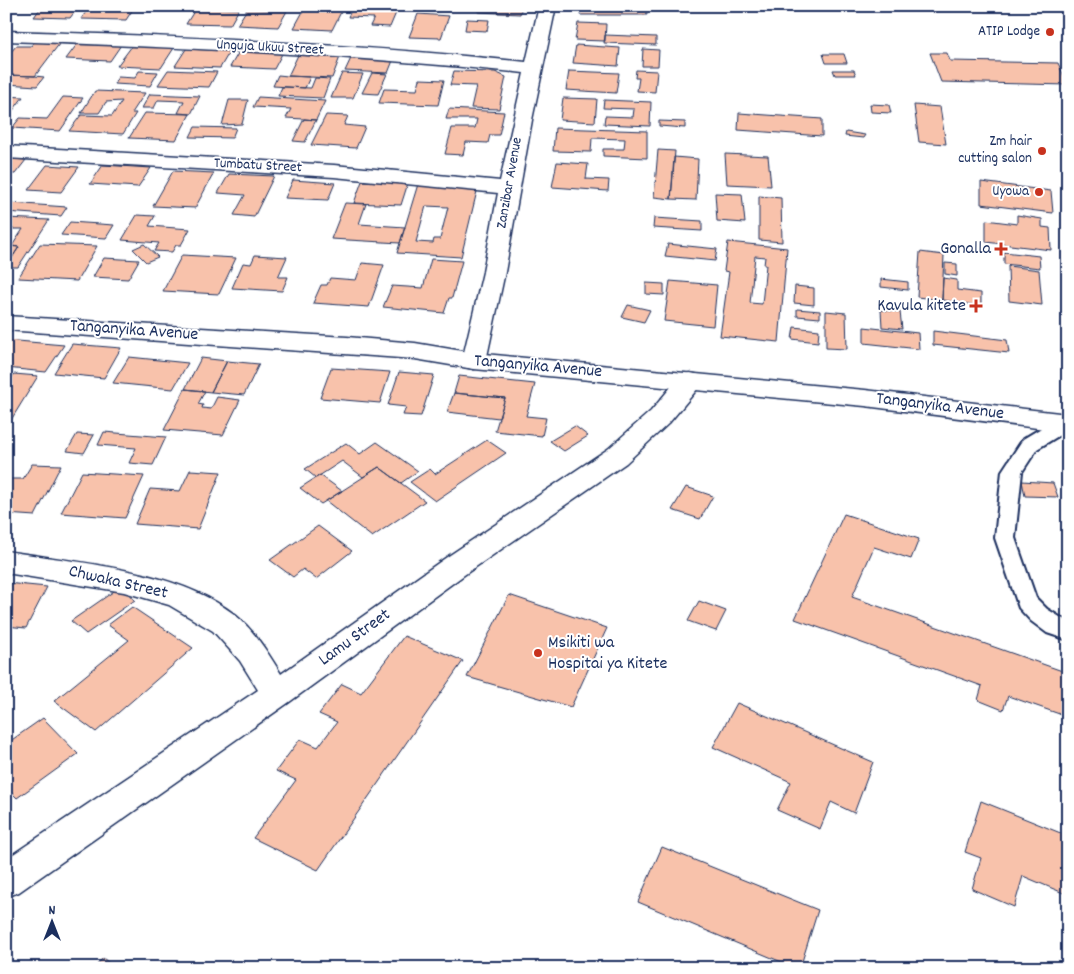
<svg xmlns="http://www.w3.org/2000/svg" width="1074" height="974" font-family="Dekko,sans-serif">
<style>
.building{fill:#f8c2ab;stroke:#1b2f5e;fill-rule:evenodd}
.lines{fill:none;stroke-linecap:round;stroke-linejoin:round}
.service-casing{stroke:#1b2f5e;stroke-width:4}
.minor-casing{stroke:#1b2f5e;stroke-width:3}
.secondary-casing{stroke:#1b2f5e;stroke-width:3}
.service{fill:#fff;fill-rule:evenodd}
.minor{fill:#fff;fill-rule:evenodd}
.secondary{fill:#fff;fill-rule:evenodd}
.poi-dot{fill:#c8321e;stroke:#fff;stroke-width:2}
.labels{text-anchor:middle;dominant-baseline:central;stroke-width:4;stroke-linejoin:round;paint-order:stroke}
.far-poi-label{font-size:15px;fill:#1b2f5e;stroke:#fff;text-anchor:end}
.far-street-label{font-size:15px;fill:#1b2f5e;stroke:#fff}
.poi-label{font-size:18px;fill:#1b2f5e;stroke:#fff;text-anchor:end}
.street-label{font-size:18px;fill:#1b2f5e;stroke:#fff}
</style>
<rect width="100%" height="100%" fill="#fff"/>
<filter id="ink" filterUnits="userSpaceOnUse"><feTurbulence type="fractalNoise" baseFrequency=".02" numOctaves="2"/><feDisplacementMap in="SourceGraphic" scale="10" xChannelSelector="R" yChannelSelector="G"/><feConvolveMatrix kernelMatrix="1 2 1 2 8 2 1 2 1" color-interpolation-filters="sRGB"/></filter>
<g filter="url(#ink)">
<path class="building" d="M 42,6 L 79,6 L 70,18 L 34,17 Z
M 90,6 L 110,7 L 135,6 L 126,20 L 81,19 Z
M 306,6 L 326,6 L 324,10 L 334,11 L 336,6 L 344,6 L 332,30 L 294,28 Z
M 353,6 L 367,6 L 398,8 L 390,27 L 370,26 L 374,18 L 348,17 Z
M 416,6 L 452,6 L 450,11 L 415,9 Z
M 479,6 L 522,6 L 520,14 L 478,12 Z
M 580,6 L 646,6 L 647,15 L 580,15 Z
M 196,8 L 239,9 L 230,25 L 186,24 Z
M 247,9 L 287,11 L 278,27 L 237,25 Z
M 418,14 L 449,16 L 441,38 L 409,37 Z
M 467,19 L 489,20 L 487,31 L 465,30 Z
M 578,23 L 606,24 L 605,41 L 575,40 Z
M 605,35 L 656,37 L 656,45 L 604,43 Z
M 34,42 L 60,43 L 35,76 L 6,75 L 6,62 L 10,58 L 6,58 L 16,46 L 31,46 Z
M 78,43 L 121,45 L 110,61 L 66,59 Z
M 576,45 L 620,48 L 618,66 L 573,63 Z
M 132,46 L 174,48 L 161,68 L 117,66 Z
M 186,49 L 230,51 L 220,68 L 175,66 Z
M 643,49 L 659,50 L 658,66 L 642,66 Z
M 240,50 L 283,52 L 274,69 L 230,67 Z
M 930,53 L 947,53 L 950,61 L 1058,63 L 1068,85 L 941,82 Z
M 823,54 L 844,54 L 847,63 L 826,63 Z
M 298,55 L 340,57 L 332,78 L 288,76 Z
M 352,56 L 394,58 L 388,73 L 345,71 Z
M 168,70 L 217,72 L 209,87 L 158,85 Z
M 636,70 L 657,71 L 655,92 L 637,91 L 639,78 L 635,78 Z
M 833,70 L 854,70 L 856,75 L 835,75 Z
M 139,71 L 158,72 L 150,86 L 114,84 L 118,77 L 135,78 Z
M 454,71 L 495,72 L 506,77 L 499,109 L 471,108 L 476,86 L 450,85 Z
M 569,71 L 619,73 L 616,93 L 566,90 Z
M 342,73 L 363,74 L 353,98 L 331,98 Z
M 372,73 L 387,74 L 378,94 L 362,93 Z
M 6,75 L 35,76 L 44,77 L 37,86 L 6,84 Z
M 278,75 L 288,76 L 310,77 L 305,88 L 273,86 Z
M 315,78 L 330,79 L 323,98 L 278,96 L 282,87 L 311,88 Z
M 420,79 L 444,80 L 438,105 L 379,103 L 384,89 L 417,90 Z
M 95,91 L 145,93 L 132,113 L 136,113 L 123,134 L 69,131 L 81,115 L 112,116 L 122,101 L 106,102 L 99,113 L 81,113 Z
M 150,94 L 200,96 L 191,114 L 178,113 L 184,101 L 158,100 L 154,108 L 142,108 Z
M 6,96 L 23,97 L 6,120 Z
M 63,97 L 83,98 L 60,131 L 12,128 L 20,118 L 47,119 Z
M 258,97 L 325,101 L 316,120 L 304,119 L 286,118 L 291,109 L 253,107 Z
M 563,98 L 597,99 L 595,122 L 560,120 Z
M 229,100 L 248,100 L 242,124 L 222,125 Z
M 604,100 L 651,102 L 650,126 L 604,124 L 605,116 L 633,117 L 634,109 L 603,108 Z
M 870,104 L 889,105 L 891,113 L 871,112 Z
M 914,105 L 940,107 L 946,144 L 919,142 Z
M 449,109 L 504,112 L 499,135 L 490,135 L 488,143 L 466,142 L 463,155 L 445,154 L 452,128 L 475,128 L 477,119 L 446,119 Z
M 145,113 L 190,114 L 176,140 L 129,138 Z
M 739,113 L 822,119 L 822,136 L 738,130 Z
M 326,115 L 348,116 L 344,125 L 365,127 L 356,148 L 311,145 Z
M 304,119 L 316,120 L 305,142 L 293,141 Z
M 659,121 L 685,122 L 685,128 L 659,126 Z
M 195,127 L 236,128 L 232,138 L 190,137 Z
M 555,128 L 647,131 L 647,158 L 603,156 L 603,149 L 624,149 L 625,139 L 592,138 L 591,152 L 553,151 Z
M 846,132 L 865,135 L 863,138 L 845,136 Z
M 658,150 L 675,151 L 671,199 L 654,197 Z
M 725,154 L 768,156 L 771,186 L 727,184 Z
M 674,157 L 698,159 L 696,200 L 671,199 Z
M 11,159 L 26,160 L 15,174 L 6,174 L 6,165 Z
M 557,162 L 588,164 L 586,179 L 609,180 L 608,191 L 552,187 Z
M 47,165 L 79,167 L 61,192 L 28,190 Z
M 103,165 L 151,168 L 138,187 L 90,184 Z
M 173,171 L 214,173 L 195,208 L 153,206 Z
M 229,174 L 274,176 L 254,217 L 234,215 L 245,195 L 218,193 Z
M 293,180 L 335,183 L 328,200 L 285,198 Z
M 362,181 L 408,183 L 401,205 L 354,203 Z
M 981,182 L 1051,191 L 1053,213 L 981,204 Z
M 418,184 L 478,187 L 461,257 L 397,253 ZM 426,206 L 448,207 L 440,239 L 434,239 L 433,243 L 416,242 Z
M 715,193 L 742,194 L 745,223 L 717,221 Z
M 759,196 L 781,198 L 782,242 L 759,240 Z
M 10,203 L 67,207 L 61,216 L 6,212 L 6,208 Z
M 345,203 L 366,204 L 359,224 L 405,227 L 400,243 L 331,239 Z
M 137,215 L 155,216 L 149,226 L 190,229 L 181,245 L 176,245 L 172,252 L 154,251 L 159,243 L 122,240 Z
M 1017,215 L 1042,219 L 1042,227 L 1050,228 L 1051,250 L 986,242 L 986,220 L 1017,224 Z
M 6,218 L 49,220 L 18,267 L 6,267 L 19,247 L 12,246 L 23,229 L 6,229 Z
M 654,218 L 702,221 L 702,231 L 653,228 Z
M 70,222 L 114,225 L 106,238 L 61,235 Z
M 728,242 L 787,248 L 779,342 L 720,336 L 729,272 L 724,271 ZM 755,256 L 765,257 L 764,265 L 766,265 L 762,304 L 750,303 Z
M 40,244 L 97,246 L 77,281 L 18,278 Z
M 144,244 L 158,257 L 146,262 L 133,249 Z
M 668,244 L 717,249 L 715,261 L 665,256 Z
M 6,246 L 19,247 L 6,267 Z
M 920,252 L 944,255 L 942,300 L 917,297 Z
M 1004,252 L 1039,256 L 1040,268 L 1004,264 Z
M 182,255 L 236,258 L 219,294 L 163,291 Z
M 255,255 L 287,257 L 278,277 L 288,277 L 282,291 L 232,288 L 243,263 L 251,264 Z
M 104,258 L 139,260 L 128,279 L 93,277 Z
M 431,259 L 462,261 L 452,298 L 449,298 L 444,313 L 383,307 L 392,286 L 423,288 Z
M 362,263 L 384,265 L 369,307 L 313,303 L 321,285 L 327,285 L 330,278 L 356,280 Z
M 945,263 L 957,264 L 957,276 L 945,274 Z
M 1008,266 L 1039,270 L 1042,305 L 1009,301 Z
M 943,278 L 957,280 L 957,290 L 981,293 L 981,306 L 942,300 Z
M 881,279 L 908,282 L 908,290 L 881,287 Z
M 670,281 L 717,285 L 713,326 L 664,321 Z
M 646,283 L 664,284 L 664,295 L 646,294 Z
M 795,286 L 814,288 L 814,305 L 794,303 Z
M 628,305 L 650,310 L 644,322 L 622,317 Z
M 797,309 L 820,311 L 820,318 L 797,316 Z
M 881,310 L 900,312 L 902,329 L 882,327 Z
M 826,311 L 846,313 L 847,349 L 826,348 Z
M 794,327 L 819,330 L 818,342 L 792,339 Z
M 864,327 L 918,333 L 919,349 L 864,343 Z
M 933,331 L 1007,340 L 1009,353 L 933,345 Z
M 6,340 L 64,345 L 46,372 L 6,368 Z
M 72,344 L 121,348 L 104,378 L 54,373 Z
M 129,357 L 188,363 L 173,389 L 113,383 Z
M 201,358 L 227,361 L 211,392 L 185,389 Z
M 227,361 L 259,364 L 244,395 L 211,392 Z
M 331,368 L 390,372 L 380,403 L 320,398 Z
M 399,372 L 434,375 L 421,416 L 403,415 L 406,407 L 388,405 Z
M 14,374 L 38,376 L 11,420 L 6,420 L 6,387 Z
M 459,376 L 535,384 L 526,416 L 546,418 L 542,436 L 495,431 L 505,398 L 454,393 Z
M 185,389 L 205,391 L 198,404 L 203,405 L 202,408 L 211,409 L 217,397 L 240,400 L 223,435 L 164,430 Z
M 454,393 L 505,398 L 499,418 L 447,412 Z
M 575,426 L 588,436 L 564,451 L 550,441 Z
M 104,432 L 166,437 L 153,465 L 129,463 L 136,448 L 98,445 Z
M 77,434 L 94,435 L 84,453 L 67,451 Z
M 487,440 L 506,453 L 435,501 L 410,482 L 430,469 L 435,474 Z
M 377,442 L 418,471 L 401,483 L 379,467 L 363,477 L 342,461 L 316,478 L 305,469 L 346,443 L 360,454 Z
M 32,464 L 61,465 L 35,516 L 6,514 L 6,479 L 23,479 Z
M 379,467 L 425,501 L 372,537 L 326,501 Z
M 190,470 L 221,472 L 198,529 L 135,524 L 150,489 L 180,491 Z
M 82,472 L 144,476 L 125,518 L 61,513 Z
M 320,475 L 342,491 L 321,504 L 300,488 Z
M 1022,481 L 1053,483 L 1058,497 L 1025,496 Z
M 686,487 L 713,496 L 700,519 L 672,510 Z
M 844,514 L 919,539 L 911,559 L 874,547 L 852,597 L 1068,673 L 1068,717 L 1008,696 L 1003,710 L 978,700 L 982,686 L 795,619 Z
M 318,526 L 352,551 L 316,579 L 303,569 L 293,577 L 270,560 Z
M 6,583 L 47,587 L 26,628 L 6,626 Z
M 120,587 L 135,600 L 86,634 L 71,621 Z
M 509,595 L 607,628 L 571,707 L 467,677 Z
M 699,601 L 726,611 L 716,631 L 688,621 Z
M 132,607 L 193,648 L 96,732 L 54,701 L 129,640 L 108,625 Z
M 404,636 L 463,661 L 318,870 L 253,838 L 296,780 L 276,771 L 300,739 L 318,747 L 337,722 L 319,714 L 342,684 L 361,693 Z
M 737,703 L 873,762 L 854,813 L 831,802 L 820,829 L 777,810 L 791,782 L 713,747 Z
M 43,718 L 78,754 L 17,798 L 6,787 L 6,744 Z
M 981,801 L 1068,836 L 1068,895 L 1023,876 L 1014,907 L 972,889 L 981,858 L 965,852 Z
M 662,847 L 818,910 L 800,968 L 796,968 L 638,902 Z
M 103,958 L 115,968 L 94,968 Z"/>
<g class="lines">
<defs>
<path id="service" d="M 1065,417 L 1068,417 L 1068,430 L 1037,449 L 1022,472 L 1015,538 L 1036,598 L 1047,609 L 1068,622 L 1068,640 L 1047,633 L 1031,621 L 1019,608 L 995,538 L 1002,471 L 1023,439 L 1058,418 Z"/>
<path id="minor" d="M 539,6 L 556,6 L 532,120 L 505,272 L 486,361 L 483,367 L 474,369 L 465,367 L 462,361 L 483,272 L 498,193 L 334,177 L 6,158 L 6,146 L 334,165 L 500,181 L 524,73 C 351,55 179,47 6,41 L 6,31 C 180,36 353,44 526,62 Z
M 690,373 L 699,375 L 703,381 L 699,387 L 669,423 L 626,463 L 464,575 L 288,703 L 19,892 L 6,897 L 6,859 L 258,690 L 240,661 L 213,631 L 169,605 L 124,592 L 6,573 L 6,551 C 79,563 175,569 234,614 C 254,630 268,653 281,674 L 444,559 L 608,449 L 651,411 L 681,375 Z"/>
<path id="secondary" d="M 6,316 L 347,337 L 415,343 L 474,353 L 865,390 L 1068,414 L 1068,432 L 865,406 L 474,369 L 415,359 L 6,330 Z"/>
</defs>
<use href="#service" class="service-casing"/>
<use href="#minor" class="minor-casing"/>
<use href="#secondary" class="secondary-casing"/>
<use href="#service" class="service"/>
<use href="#minor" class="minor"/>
<use href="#secondary" class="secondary"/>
</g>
</g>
<g class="poi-dot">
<circle cx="1050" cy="32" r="5"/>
<circle cx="1042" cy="151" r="5"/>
<circle cx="1039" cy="192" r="5"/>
<path d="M998.5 241.5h5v5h5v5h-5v5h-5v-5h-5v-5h5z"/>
<path d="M973.5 298.5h5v5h5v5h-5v5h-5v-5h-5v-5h5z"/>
<circle cx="538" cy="653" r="5"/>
</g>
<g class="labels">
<g class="far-poi-label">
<text x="1040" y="32">ATIP Lodge</text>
<text x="1032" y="142">Zm hair<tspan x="1032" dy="17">cutting salon</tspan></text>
<text x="1029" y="192">Uyowa</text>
</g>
<g class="far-street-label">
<text transform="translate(270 48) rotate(3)">Unguja Ukuu Street</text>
<text transform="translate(258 166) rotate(3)">Tumbatu Street</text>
<text transform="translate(510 183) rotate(-80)">Zanzibar Avenue</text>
</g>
<g class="poi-label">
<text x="991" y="249">Gonalla</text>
<text x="966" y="306">Kavula kitete</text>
<text x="548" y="643" text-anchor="start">Msikiti wa<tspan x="548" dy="21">Hospitai ya Kitete</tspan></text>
</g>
<g class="street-label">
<text transform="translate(134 331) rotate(4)">Tanganyika Avenue</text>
<text transform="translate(538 367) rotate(5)">Tanganyika Avenue</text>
<text transform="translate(940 407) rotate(7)">Tanganyika Avenue</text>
<text transform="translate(118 583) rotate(13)">Chwaka Street</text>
<text transform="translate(355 638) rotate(-36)">Lamu Street</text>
</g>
</g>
<rect width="1074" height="974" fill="none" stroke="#fff" stroke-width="25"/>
<rect x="12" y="12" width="1049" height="949" fill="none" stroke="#1b2f5e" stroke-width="2" filter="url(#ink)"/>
<g transform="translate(52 922)" stroke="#ffffff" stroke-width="4" paint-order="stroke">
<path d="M0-4L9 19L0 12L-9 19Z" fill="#1b2f5e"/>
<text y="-8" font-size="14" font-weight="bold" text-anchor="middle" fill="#1b2f5e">N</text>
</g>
</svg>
